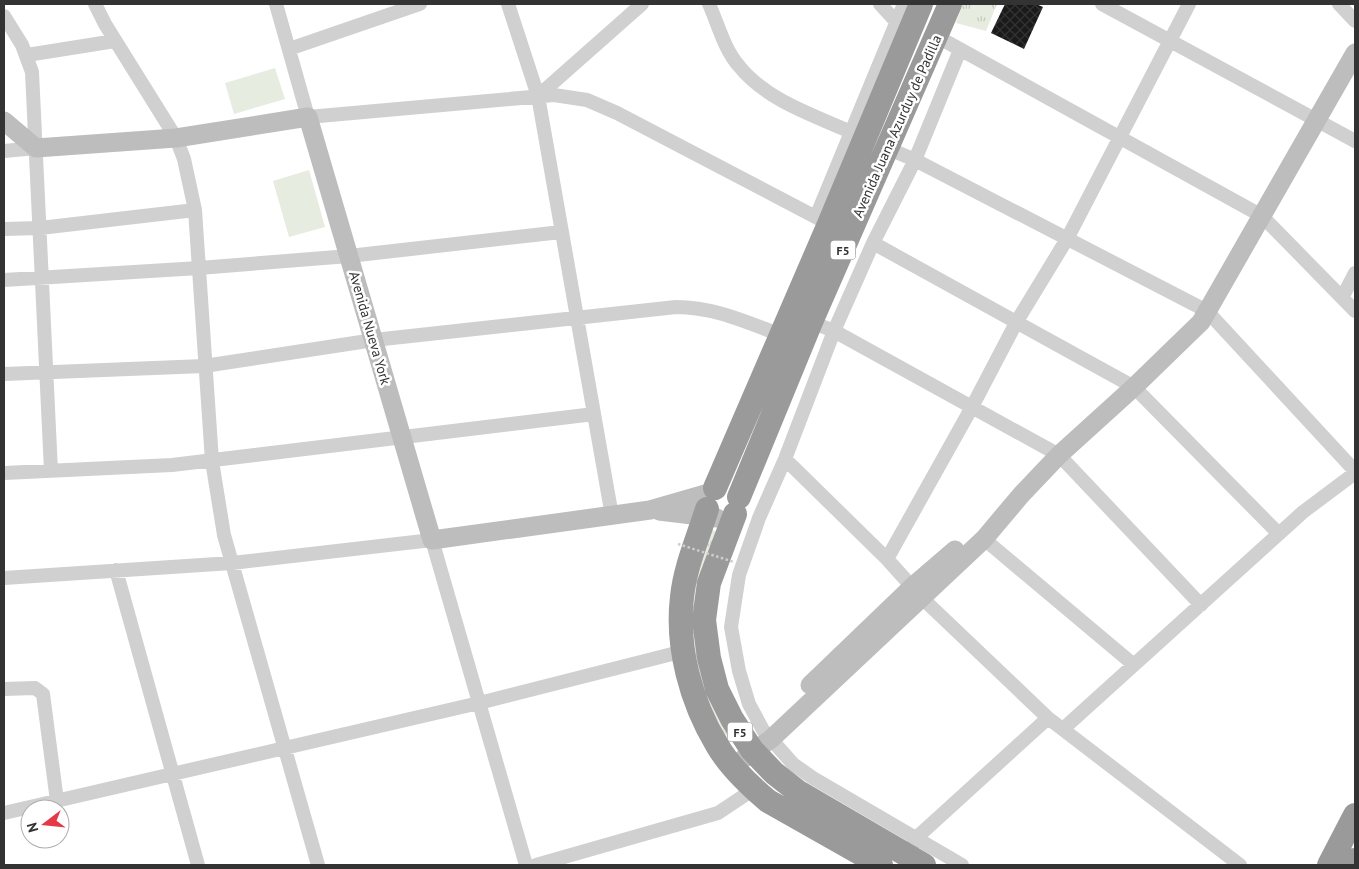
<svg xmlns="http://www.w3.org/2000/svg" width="1359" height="869" font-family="'PT Sans',sans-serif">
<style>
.grass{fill:url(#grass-tufts)}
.pitch{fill:#e6ecdf}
.building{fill:url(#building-cross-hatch)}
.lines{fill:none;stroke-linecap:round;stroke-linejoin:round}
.street{stroke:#d0d0d0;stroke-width:14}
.secondary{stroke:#bdbdbd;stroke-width:19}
.highway{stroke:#9a9a9a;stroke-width:24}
.path-bridge{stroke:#cdcdcd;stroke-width:2.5;stroke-dasharray:2.5 2.5;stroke-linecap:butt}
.labels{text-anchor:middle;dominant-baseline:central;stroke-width:5;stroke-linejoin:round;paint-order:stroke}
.shield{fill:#fff;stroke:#707070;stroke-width:1}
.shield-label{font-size:12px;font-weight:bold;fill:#333}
.street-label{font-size:14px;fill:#333;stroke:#fff}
</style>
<defs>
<pattern id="grass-tufts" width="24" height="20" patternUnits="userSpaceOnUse" patternTransform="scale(1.25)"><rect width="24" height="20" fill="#e6ecdf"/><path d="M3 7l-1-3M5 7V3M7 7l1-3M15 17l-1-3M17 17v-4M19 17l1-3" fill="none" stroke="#c6cbc0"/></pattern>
<pattern id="building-cross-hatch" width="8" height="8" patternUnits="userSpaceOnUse" patternTransform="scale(1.25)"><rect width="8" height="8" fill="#1a1a1a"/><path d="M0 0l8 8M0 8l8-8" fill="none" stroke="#333"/></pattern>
</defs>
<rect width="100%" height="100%" fill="#fff"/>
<path class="grass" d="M 963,4 L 997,4 L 986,31 L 956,23 Z
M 710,529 L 717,532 L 703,572 L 732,740 L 728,744 L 701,687 L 691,626 L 695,583 Z"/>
<path class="pitch" d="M 275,68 L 285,99 L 234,114 L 225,83 Z
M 309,170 L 325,227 L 289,237 L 273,181 Z"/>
<path class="building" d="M 1005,4 L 1036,4 L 1043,7 L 1024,49 L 991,33 Z"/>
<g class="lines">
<path class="street" d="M 95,4 L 105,24 L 176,138 L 184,159 L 195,210 L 212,461 L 224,535 L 318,865
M 276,4 L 308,117 L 554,95 L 587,100 L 617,113 L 829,224
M 508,4 L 538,96 L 612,516
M 709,4 C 718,24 724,49 739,66 C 766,100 813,115 851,132
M 880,4 L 901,27
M 1102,4 L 1355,141
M 1339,4 L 1355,21
M 4,16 L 22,45 L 32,72 L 51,471
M 936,36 L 1262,216 L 1355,311
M 289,49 L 420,4
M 960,50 L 915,160 L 873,243 L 834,331 L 785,459 L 759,518 L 739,575 L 731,627 L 739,671 L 749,704 L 763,730 L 793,764 L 813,778 L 962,865
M 27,55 L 115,41
M 538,96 L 642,4
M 887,148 L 915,160 L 1207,311 L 1355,471
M 4,151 L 36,148
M 816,217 L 904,4
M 4,229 L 40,228 L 195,210
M 873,243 L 1134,387 L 1279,534
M 4,280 L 199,268 L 349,256 L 561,232
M 1342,298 L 1355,273
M 811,322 L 834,331 L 1059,455 L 1201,605
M 4,374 L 204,366 L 374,340 L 676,307 C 714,307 746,322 781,335
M 785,459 L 887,559 L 922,598 L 1048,718 L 1240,865
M 4,473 L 172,465 L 594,414
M 984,539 L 1134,665
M 887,559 L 972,407 L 1017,321 L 1067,239 L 1189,4
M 116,570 L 198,865
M 4,578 L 232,563 L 432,540 L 526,865
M 4,689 L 35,688 L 43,694 L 57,801
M 1063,729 L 1303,512 L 1355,473
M 4,813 L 479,703 L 684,651
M 912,845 L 915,839 L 1048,718
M 536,865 L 718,813 L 754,789"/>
<path class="secondary" d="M 4,121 L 36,148 L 176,138 L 308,117 L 432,540 L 650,510 L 709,493
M 659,511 L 717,518
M 810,685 L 912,587 L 955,550
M 743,759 L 771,739 L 984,539 L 1021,495 L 1059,455 L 1134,387 L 1201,322 L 1355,53"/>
<path class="highway" d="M 715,488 L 829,224 L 921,4
M 739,497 L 811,322 L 950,4
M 707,509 C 698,538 685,567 682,597 C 676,647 691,702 717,745 C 729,766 749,785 768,801 L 881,865
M 735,514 L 709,583 L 704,620 L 709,658 L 717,689 L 732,719 L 752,750 L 774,773 L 797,791 L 924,865
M 1329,865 L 1355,815
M 1352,865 L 1355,860"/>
<path class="path-bridge" d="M 678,544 L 734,562"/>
</g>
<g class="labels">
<g class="shield">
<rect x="830.5" y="240.5" width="25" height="19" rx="4"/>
<rect x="727.5" y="722.5" width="25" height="19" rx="4"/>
</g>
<g class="shield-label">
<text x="843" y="250">F5</text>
<text x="740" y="732">F5</text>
</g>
<g class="street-label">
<text transform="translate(897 126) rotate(-66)">Avenida Juana Azurduy de Padilla</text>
<text transform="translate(370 328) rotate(74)">Avenida Nueva York</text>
</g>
</g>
<rect width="1359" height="869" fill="none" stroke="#333333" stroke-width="10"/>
<g transform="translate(45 824) rotate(254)"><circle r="24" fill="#ffffff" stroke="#adadad"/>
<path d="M0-4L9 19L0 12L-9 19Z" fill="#e63946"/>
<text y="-8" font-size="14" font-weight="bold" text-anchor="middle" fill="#333333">N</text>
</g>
</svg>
